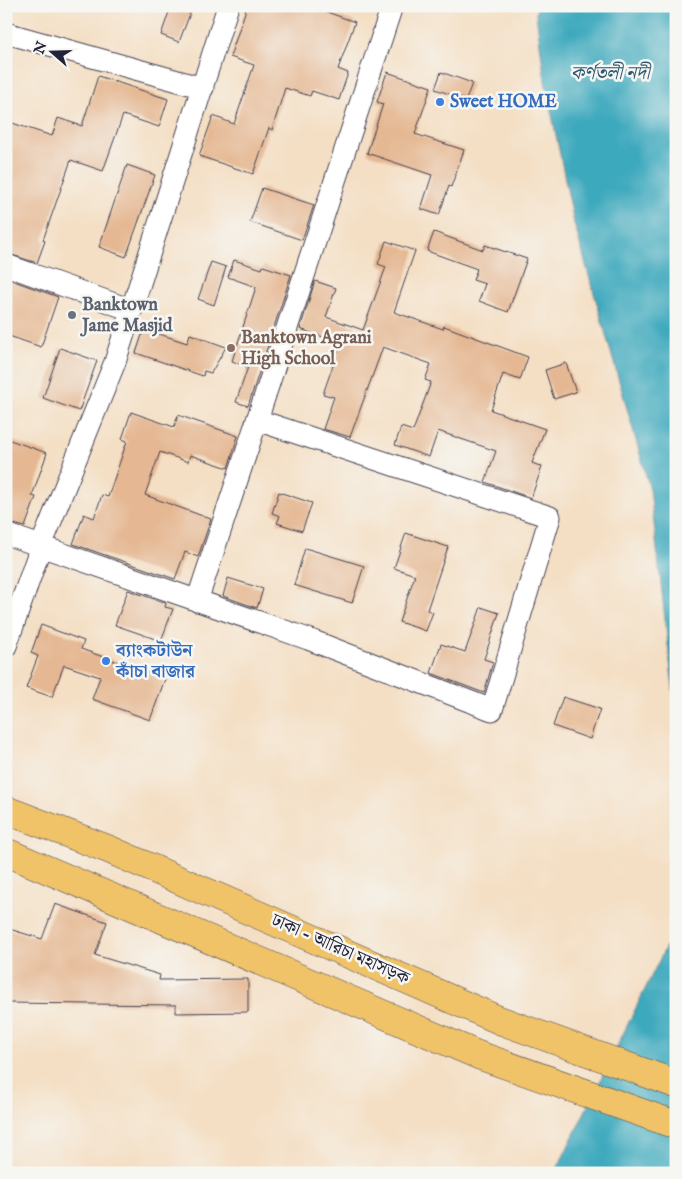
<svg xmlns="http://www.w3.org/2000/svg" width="682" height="1179" font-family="'IM FELL English','Noto Serif Bengali',serif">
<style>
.water{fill:#3da9bd;stroke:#30667c}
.building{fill:#e5b893}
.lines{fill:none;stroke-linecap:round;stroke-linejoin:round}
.street-casing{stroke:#423e50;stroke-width:23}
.highway-casing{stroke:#423e50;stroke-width:29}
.street{stroke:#fff;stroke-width:21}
.highway{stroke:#f0c369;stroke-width:28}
.shop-dot{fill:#3f7fe0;stroke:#f6f6f2;stroke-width:2}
.worship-dot{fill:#6b7280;stroke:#f6f6f2;stroke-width:2}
.education-dot{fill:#8d6e63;stroke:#f6f6f2;stroke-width:2}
.labels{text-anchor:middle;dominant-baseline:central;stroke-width:5;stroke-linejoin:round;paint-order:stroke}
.shop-label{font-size:18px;font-weight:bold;fill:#366cbe;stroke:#f6f6f2;text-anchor:start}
.worship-label{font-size:18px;font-weight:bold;fill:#5b616d;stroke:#f6f6f2;text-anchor:start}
.education-label{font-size:18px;font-weight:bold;fill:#785e54;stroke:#f6f6f2;text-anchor:start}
.street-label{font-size:18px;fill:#22223b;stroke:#f6f6f2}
.water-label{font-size:19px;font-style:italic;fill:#2d586f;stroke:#f6f6f2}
</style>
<rect width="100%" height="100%" fill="#f6f6f2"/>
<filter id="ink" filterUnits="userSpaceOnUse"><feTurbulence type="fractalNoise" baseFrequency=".02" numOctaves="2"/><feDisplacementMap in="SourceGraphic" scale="10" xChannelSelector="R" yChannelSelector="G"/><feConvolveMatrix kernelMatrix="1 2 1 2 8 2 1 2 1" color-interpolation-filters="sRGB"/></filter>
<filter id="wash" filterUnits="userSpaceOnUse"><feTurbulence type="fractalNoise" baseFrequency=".0096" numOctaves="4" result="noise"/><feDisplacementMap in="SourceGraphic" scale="20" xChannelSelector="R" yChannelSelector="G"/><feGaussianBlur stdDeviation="1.12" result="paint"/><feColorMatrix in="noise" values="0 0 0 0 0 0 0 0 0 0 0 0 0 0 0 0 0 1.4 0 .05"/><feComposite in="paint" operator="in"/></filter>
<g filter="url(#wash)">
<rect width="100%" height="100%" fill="#f4dfc4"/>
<path class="water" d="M 537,6 L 676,6 L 676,713 L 650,489 L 574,223 L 545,81 L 536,14 Z
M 676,926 L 676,1173 L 555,1173 Z"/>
<g id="blocks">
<path class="building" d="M 171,6 L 193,6 L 179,42 L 161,35 Z
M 247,6 L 310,6 L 355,22 L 338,69 L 348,73 L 339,100 L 312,91 L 310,96 L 285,88 L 272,130 L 269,128 L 253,174 L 199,156 L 213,116 L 234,124 L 254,65 L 230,57 Z
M 387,72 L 431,87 L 415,134 L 464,150 L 451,187 L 449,186 L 439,215 L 421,209 L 432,175 L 367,153 L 383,104 L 377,102 Z
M 441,72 L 472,83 L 466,100 L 435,89 Z
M 98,76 L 168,99 L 159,127 L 123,115 L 103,171 L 71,160 L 43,240 L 45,241 L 37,263 L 6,253 L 6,121 L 52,136 L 58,118 L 82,126 Z
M 127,165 L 155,175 L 126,257 L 99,247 Z
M 262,188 L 314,205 L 302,240 L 250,222 Z
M 434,232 L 483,250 L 485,245 L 527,259 L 508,312 L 479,301 L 485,284 L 473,280 L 477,269 L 427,251 Z
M 386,241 L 415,251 L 394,312 L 443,329 L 444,326 L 528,357 L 520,380 L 503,374 L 491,410 L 545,429 L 532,463 L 542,467 L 531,498 L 485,482 L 496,451 L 438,431 L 429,457 L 395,445 L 401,427 L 413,431 L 431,382 L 425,380 L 431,364 L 383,347 L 350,437 L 323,429 L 334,397 L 323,394 L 340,345 L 337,344 L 338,342 L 300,329 L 315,281 L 336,288 L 326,317 L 363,330 L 386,267 L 378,264 Z
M 234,260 L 262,269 L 263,266 L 291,275 L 248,406 L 236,402 L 248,367 L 232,361 L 256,287 L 228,277 Z
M 211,262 L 226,267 L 214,305 L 198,299 Z
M 6,278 L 58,297 L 41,347 L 6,335 Z
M 144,329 L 187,343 L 190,334 L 226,347 L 211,373 L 204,371 L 203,376 L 136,353 Z
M 60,348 L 97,361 L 79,411 L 43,398 Z
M 566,363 L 576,392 L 554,399 L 545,370 Z
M 131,412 L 174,427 L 178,415 L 238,436 L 228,468 L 190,455 L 188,462 L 160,452 L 145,495 L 211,519 L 198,557 L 185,552 L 175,579 L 73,544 L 84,514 L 94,518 L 102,495 L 108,497 L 127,441 L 122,439 Z
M 10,440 L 47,453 L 32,496 L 36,497 L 25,527 L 6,522 L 6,450 Z
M 279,492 L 312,503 L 302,531 L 277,523 L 280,516 L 272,513 Z
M 406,533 L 448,547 L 427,610 L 433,612 L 426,631 L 399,622 L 415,575 L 394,568 Z
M 305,548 L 364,566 L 352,603 L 294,585 Z
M 228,578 L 263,589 L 257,608 L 223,596 Z
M 128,590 L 166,603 L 165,607 L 173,609 L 161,641 L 115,625 Z
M 481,607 L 499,613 L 484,659 L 493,662 L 484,693 L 431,673 L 441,644 L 465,652 Z
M 41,625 L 84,641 L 81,649 L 165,679 L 150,720 L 92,699 L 100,677 L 64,665 L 52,697 L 26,688 L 38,656 L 31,653 Z
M 563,697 L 600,709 L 590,739 L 553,726 Z
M 55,904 L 107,922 L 95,955 L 160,975 L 159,980 L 248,979 L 248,1012 L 176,1013 L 176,1005 L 6,1003 L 6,928 L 42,939 Z"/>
</g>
</g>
<g filter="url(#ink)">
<use href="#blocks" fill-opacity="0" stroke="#423e50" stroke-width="1"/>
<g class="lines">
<defs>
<path id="street" d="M 6,33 L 203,88
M 6,265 L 131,310
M 6,534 L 308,639 L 492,710 L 550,517 L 257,420 L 392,6
M 197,601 L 257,420
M 6,646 L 41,546 L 115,362 L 228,6"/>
<path id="highway" d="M 6,810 L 108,849 L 499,1020 L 676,1084
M 6,852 L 478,1055 L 676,1125"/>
</defs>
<use href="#street" class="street-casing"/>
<use href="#highway" class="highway-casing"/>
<use href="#street" class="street"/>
<use href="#highway" class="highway"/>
</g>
</g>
<g class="shop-dot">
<circle cx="440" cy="102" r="5"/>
<circle cx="106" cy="661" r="5"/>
</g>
<circle class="worship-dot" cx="72" cy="315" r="5"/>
<circle class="education-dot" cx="231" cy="348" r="5"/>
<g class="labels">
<g class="shop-label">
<text x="450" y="102">Sweet HOME</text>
<text x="116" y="651">ব্যাংকটাউন<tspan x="116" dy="21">কাঁচা বাজার</tspan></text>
</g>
<g class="worship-label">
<text x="82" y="305">Banktown<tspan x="82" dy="21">Jame Masjid</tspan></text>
</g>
<g class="education-label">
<text x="241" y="338">Banktown Agrani<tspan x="241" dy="21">High School</tspan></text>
</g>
<g class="street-label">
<text transform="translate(340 950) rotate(24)">ঢাকা - আরিচা মহাসড়ক</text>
</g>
<g class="water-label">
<text x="610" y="74">কর্ণতলী নদী</text>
</g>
</g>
<rect width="682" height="1179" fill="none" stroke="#f6f6f2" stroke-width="25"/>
<g transform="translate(52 52) rotate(290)" stroke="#f6f6f2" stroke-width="4" paint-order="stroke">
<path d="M0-4L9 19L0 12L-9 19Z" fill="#22223b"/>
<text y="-8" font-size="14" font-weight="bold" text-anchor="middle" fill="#22223b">N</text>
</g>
</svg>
